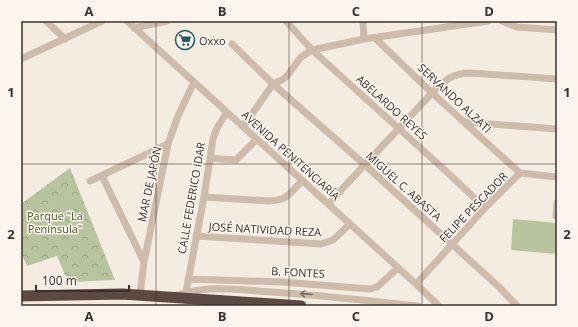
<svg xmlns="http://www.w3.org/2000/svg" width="578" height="327" font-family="'Open Sans',sans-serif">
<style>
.forest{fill:url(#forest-crowns)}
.pitch{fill:#b8c4a0}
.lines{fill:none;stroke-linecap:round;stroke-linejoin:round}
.minor{stroke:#cdbbac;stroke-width:7}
.highway{stroke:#5c4a42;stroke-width:11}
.oneway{stroke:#7d6f65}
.grid{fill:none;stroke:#3b302b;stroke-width:1;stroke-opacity:0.55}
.labels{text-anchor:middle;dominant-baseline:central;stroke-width:3;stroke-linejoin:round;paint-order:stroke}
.poi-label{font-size:11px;fill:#3b302b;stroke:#fbf5ee;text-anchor:start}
.street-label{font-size:11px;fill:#3b302b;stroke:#fbf5ee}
.park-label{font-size:11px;fill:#4a5a2e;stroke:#fbf5ee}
.neatline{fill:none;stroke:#3b302b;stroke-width:1.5}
.grid-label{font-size:13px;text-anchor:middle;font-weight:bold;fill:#3b302b}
</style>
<defs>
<pattern id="forest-crowns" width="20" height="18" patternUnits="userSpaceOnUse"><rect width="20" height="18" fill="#b8c4a0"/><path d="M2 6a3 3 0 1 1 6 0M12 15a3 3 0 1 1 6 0" fill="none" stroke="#97a083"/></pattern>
</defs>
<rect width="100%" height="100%" fill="#f4ebe1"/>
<path class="forest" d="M 70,168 L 115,280 L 68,282 L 57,256 L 27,266 L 21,253 L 21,204 Z"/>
<path class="pitch" d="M 77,194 L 82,203 L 62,213 L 57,204 Z
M 43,210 L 48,220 L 26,231 L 21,221 Z
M 513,219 L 557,223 L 557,254 L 511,250 Z"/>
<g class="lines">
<path class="minor" d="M 46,21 L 65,39
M 127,21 L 416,284 L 439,306
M 286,21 L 312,50 L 448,173 L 485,208
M 363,21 L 364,39
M 502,21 L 517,27 L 557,30
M 134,28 L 167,21
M 375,38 L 432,93 L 520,173
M 232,44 L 273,84 L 365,165 L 499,287 L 517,306
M 21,59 L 102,21
M 465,122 L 557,129
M 243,127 L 273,84 L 282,80 L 287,76 L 301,57 L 312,50 L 364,39 L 488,21
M 210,158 L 236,160 L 256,140
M 520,173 L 557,177
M 102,176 L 144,262
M 90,181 L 168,144
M 204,197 L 269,201 C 287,201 290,193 302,181
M 328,204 L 432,93 C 445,80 452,73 471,73 L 557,79
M 556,216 L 557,203
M 196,236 L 321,244 L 333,240 L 350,224
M 188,279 L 282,282 L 370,289 L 377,287 L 398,268
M 416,284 L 485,208 L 520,173
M 186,292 L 204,197 L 213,139 L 217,128 L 227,112
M 140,295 L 144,262 L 168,144 L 178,116 L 194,82
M 175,296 C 206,284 240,290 272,292 C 321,295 369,301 418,306"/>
<path class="highway" d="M 21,296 L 122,294 L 301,306"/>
</g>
<defs><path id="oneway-shaft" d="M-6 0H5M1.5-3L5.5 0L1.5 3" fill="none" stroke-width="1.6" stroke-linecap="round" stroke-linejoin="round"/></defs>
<use class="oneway" href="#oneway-shaft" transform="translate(306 294) rotate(-176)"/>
<path class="grid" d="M 156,21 L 156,306M 289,21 L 289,306M 422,21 L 422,306M 21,164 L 557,164"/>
<defs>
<symbol id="supermarket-ring" viewBox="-11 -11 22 22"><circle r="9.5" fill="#fbf5ee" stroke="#1f5a5e" stroke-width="1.5"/><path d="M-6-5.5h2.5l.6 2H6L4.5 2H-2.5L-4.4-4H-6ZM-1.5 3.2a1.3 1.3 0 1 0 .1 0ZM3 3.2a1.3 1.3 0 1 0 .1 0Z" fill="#1f5a5e"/></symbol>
</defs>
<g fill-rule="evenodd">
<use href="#supermarket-ring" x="174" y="29" width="22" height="22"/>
</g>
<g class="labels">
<g class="poi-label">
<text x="199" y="40">Oxxo</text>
</g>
<g class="street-label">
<text transform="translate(455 98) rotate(43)">SERVANDO ALZATI</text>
<text transform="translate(392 107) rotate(42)">ABELARDO REYES</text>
<text transform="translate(291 155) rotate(42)">AVENIDA PENITENCIARÍA</text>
<text transform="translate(149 184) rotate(-78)">MAR DE JAPÓN</text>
<text transform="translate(404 186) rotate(42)">MIGUEL C. ABASTA</text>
<text transform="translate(191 198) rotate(-80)">CALLE FEDERICO IDAR</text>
<text transform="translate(473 207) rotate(-46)">FELIPE PESCADOR</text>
<text transform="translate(265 229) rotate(3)">JOSÉ NATIVIDAD REZA</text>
<text transform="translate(298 272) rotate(3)">B. FONTES</text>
</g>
<g class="park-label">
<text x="55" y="215">Parque "La<tspan x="55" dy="13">Península"</tspan></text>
</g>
</g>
<rect width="578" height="327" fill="none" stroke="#fbf5ee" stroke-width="44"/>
<path d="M36 285v6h93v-6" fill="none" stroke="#3b302b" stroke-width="2"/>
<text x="42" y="285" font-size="12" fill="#3b302b" stroke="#fbf5ee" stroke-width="3" paint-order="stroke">100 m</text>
<rect x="22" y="22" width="534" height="283" class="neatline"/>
<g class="grid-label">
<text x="89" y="16">A</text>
<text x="222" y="16">B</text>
<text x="356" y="16">C</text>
<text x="489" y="16">D</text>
<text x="11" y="97">1</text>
<text x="567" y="97">1</text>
<text x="11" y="239">2</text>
<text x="567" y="239">2</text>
<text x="89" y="321">A</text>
<text x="222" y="321">B</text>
<text x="356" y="321">C</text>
<text x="489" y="321">D</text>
</g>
</svg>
